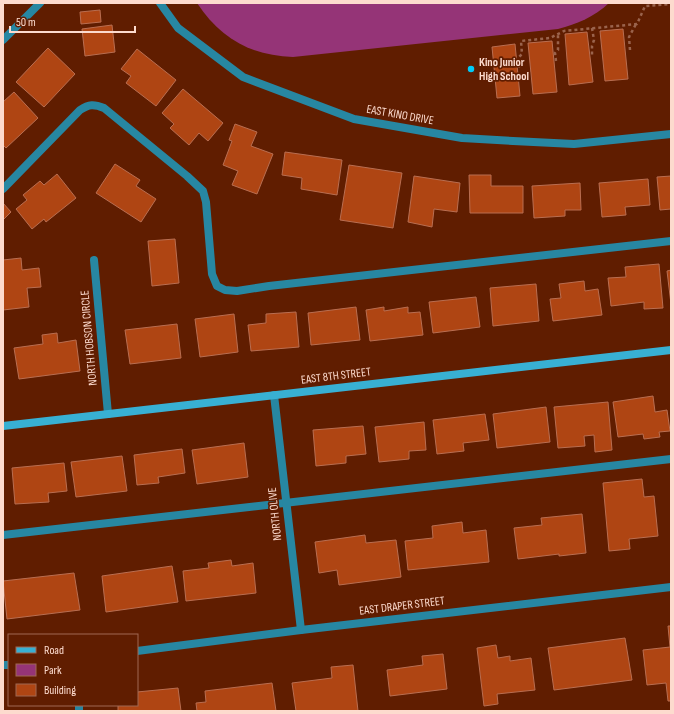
<svg xmlns="http://www.w3.org/2000/svg" width="674" height="714" viewBox="0 0 674 714" font-family="'Sofia Sans Condensed',sans-serif">
<style>
.green{fill:#953477}
.building{fill:#af4513;stroke:#b96e51}
.lines{fill:none;stroke-linecap:round;stroke-linejoin:round}
.path{stroke:#9a634c;stroke-width:2.5;stroke-dasharray:3 3;stroke-linecap:butt}
.lane{stroke:#2787a2;stroke-width:8}
.street{stroke:#2787a2;stroke-width:8}
.secondary{stroke:#38b0d3;stroke-width:8}
.poi-dot{fill:#00cbf8;stroke:#601d00;stroke-width:1.5}
.labels{text-anchor:middle;dominant-baseline:central;stroke-width:3.5;stroke-linejoin:round;paint-order:stroke}
.poi-label{font-size:12px;font-weight:bold;fill:#fddbce;stroke:#601d00;text-anchor:start}
.street-label{font-size:12px;fill:#fddbce;stroke:#601d00}
</style>
<rect width="100%" height="100%" fill="#601d00"/>
<!-- green -->
<path class="green" d="M197,3h412c-15,14 -32,21 -51,26l-265,28c-43,-2 -72,-18 -96,-54z"/>
<!-- building -->
<g class="building">
<polygon points="100,10 101,22 81,24 80,12"/>
<polygon points="112,25 115,52 85,56 82,29"/>
<polygon points="623,29 628,79 605,81 600,31"/>
<polygon points="587,32 593,82 569,85 565,34"/>
<polygon points="552,41 557,92 533,94 528,43"/>
<polygon points="515,44 520,96 497,98 492,47"/>
<polygon points="48,48 75,74 44,107 16,82"/>
<polygon points="137,49 176,80 156,106 126,83 131,76 121,69"/>
<polygon points="183,89 223,123 208,141 199,133 189,145 170,128 174,124 162,113"/>
<polygon points="14,92 38,118 6,148 3,145 3,102"/>
<polygon points="235,124 257,132 251,146 273,154 257,194 232,185 238,171 223,165 232,141 229,140"/>
<polygon points="285,152 342,160 337,195 301,189 302,178 282,175"/>
<polygon points="115,164 140,180 136,186 156,199 141,222 96,193"/>
<polygon points="349,165 402,173 393,228 340,220"/>
<polygon points="57,174 76,198 46,222 44,219 32,229 16,209 27,200 23,195 40,181 44,185"/>
<polygon points="469,175 491,175 491,186 523,186 523,213 470,213"/>
<polygon points="414,176 460,183 457,212 434,209 432,227 408,222"/>
<polygon points="671,176 671,209 660,210 657,177"/>
<polygon points="648,179 650,205 625,207 626,215 602,217 599,183"/>
<polygon points="580,183 581,210 565,210 565,216 534,218 532,186"/>
<polygon points="3,203 11,212 3,220"/>
<polygon points="175,239 179,283 152,286 148,241"/>
<polygon points="21,258 22,270 39,268 41,287 27,288 29,307 3,310 3,260"/>
<polygon points="659,264 663,308 644,309 644,302 611,306 608,278 626,277 625,267"/>
<polygon points="671,270 671,304 667,271"/>
<polygon points="584,281 585,291 598,289 602,315 553,321 550,299 561,298 559,284"/>
<polygon points="536,284 539,321 493,326 490,288"/>
<polygon points="476,297 480,327 433,333 429,302"/>
<polygon points="356,307 360,340 311,345 308,313"/>
<polygon points="384,307 384,311 408,307 408,313 420,312 423,335 370,341 366,310"/>
<polygon points="296,312 299,347 251,351 248,325 266,323 266,314"/>
<polygon points="234,314 238,352 200,357 195,319"/>
<polygon points="177,324 181,358 130,364 125,330"/>
<polygon points="57,333 58,343 76,340 80,371 19,379 14,348 43,344 42,335"/>
<polygon points="653,396 655,412 667,410 670,431 659,432 660,437 644,439 643,434 618,437 613,402"/>
<polygon points="608,402 612,450 595,452 594,435 584,436 585,446 558,448 554,407"/>
<polygon points="546,407 550,442 497,448 493,414"/>
<polygon points="485,414 489,440 463,443 464,451 437,454 433,420"/>
<polygon points="424,422 426,450 409,451 409,459 379,462 375,427"/>
<polygon points="363,426 366,454 346,456 346,463 316,466 313,430"/>
<polygon points="244,443 248,477 197,484 192,450"/>
<polygon points="182,449 185,473 158,477 159,483 137,485 134,455"/>
<polygon points="122,456 127,491 76,497 71,462"/>
<polygon points="64,463 67,491 48,493 49,502 15,504 12,468"/>
<polygon points="642,479 644,497 654,496 658,536 629,539 630,549 609,551 603,483"/>
<polygon points="582,514 586,553 559,556 559,554 518,559 514,528 542,525 541,518"/>
<polygon points="462,522 463,533 486,530 489,562 408,570 405,541 433,538 432,526"/>
<polygon points="365,535 366,543 396,540 401,577 339,585 337,570 319,573 315,542"/>
<polygon points="231,560 232,566 253,563 256,593 186,601 183,571 209,568 208,563"/>
<polygon points="172,566 178,602 106,612 102,576"/>
<polygon points="74,573 80,610 7,619 3,581"/>
<polygon points="668,626 671,626 671,701 668,701 666,683 647,685 643,650 670,647"/>
<polygon points="625,638 632,680 554,690 548,648"/>
<polygon points="496,645 498,658 510,656 510,661 531,658 535,690 497,694 498,704 484,706 477,648"/>
<polygon points="443,654 447,689 390,696 387,670 423,665 422,656"/>
<polygon points="353,665 358,711 296,711 292,683 332,678 331,667"/>
<polygon points="272,683 276,711 197,711 196,703 206,702 205,691"/>
<polygon points="178,688 181,711 118,711 118,705 137,705 137,692"/>
</g>
<g class="lines">
<!-- path -->
<g class="path">
<polyline points="592,28 594,40 592,46 592,55"/>
<polyline points="630,50 629,37 636,24"/>
<polyline points="556,61 555,53 558,50 558,34"/>
<polyline points="519,68 518,58 522,54 521,41 550,38 564,31 637,24 645,6 671,4"/>
</g>
<!-- lane -->
<g class="lane">
<path d="M3,189l77,-79c9,-6 14,-6 24,-2l83,68 16,15 3,11 6,72 5,12 8,4 12,1 32,-5 402,-45"/>
<polyline points="3,535 671,459"/>
</g>
<!-- street -->
<g class="street">
<polyline points="160,3 178,28 243,77 354,119 462,138 513,141 574,144 671,134"/>
<polyline points="3,40 40,3"/>
<polyline points="94,260 108,414"/>
<polyline points="274,395 301,630"/>
<polyline points="137,651 301,630 671,587"/>
<polyline points="3,665 9,665"/>
<polyline points="79,711 79,705"/>
</g>
<!-- secondary -->
<polyline class="secondary" points="3,426 671,350"/>
</g>
<!-- markers -->
<circle class="poi-dot" cx="471" cy="69" r="4"/>
<g class="labels">
<!-- poi labels -->
<g class="poi-label">
<text x="479" y="62">Kino Junior<tspan x="479" dy="14">High School</tspan></text>
</g>
<!-- street labels -->
<g class="street-label">
<text transform="translate(400 115) rotate(10)">EAST KINO DRIVE</text>
<text transform="translate(89 338) rotate(-95)">NORTH HOBSON CIRCLE</text>
<text transform="translate(336 376) rotate(-7)">EAST 8TH STREET</text>
<text transform="translate(275 514) rotate(-96)">NORTH OLIVE</text>
<text transform="translate(402 606) rotate(-7)">EAST DRAPER STREET</text>
</g>
</g>
<!-- border -->
<rect width="674" height="714" fill="none" stroke="#fddbce" stroke-width="8"/>
<!-- legend -->
<rect x="8" y="634" width="130" height="72" fill="#601d00" stroke="#9f6952"/>
<rect x="16" y="647" width="20" height="6" fill="#38b0d3" stroke="#9f6952"/>
<text x="44" y="654" font-size="12" fill="#fddbce">Road</text>
<rect x="16" y="664" width="20" height="12" fill="#953477" stroke="#9f6952"/>
<text x="44" y="674" font-size="12" fill="#fddbce">Park</text>
<rect x="16" y="684" width="20" height="12" fill="#af4513" stroke="#9f6952"/>
<text x="44" y="694" font-size="12" fill="#fddbce">Building</text>
<!-- scale -->
<path d="M10 26v6h125v-6" fill="none" stroke="#fddbce" stroke-width="2"/>
<text x="16" y="26" font-size="12" fill="#fddbce" stroke="#601d00" stroke-width="3" paint-order="stroke">50 m</text>
</svg>
